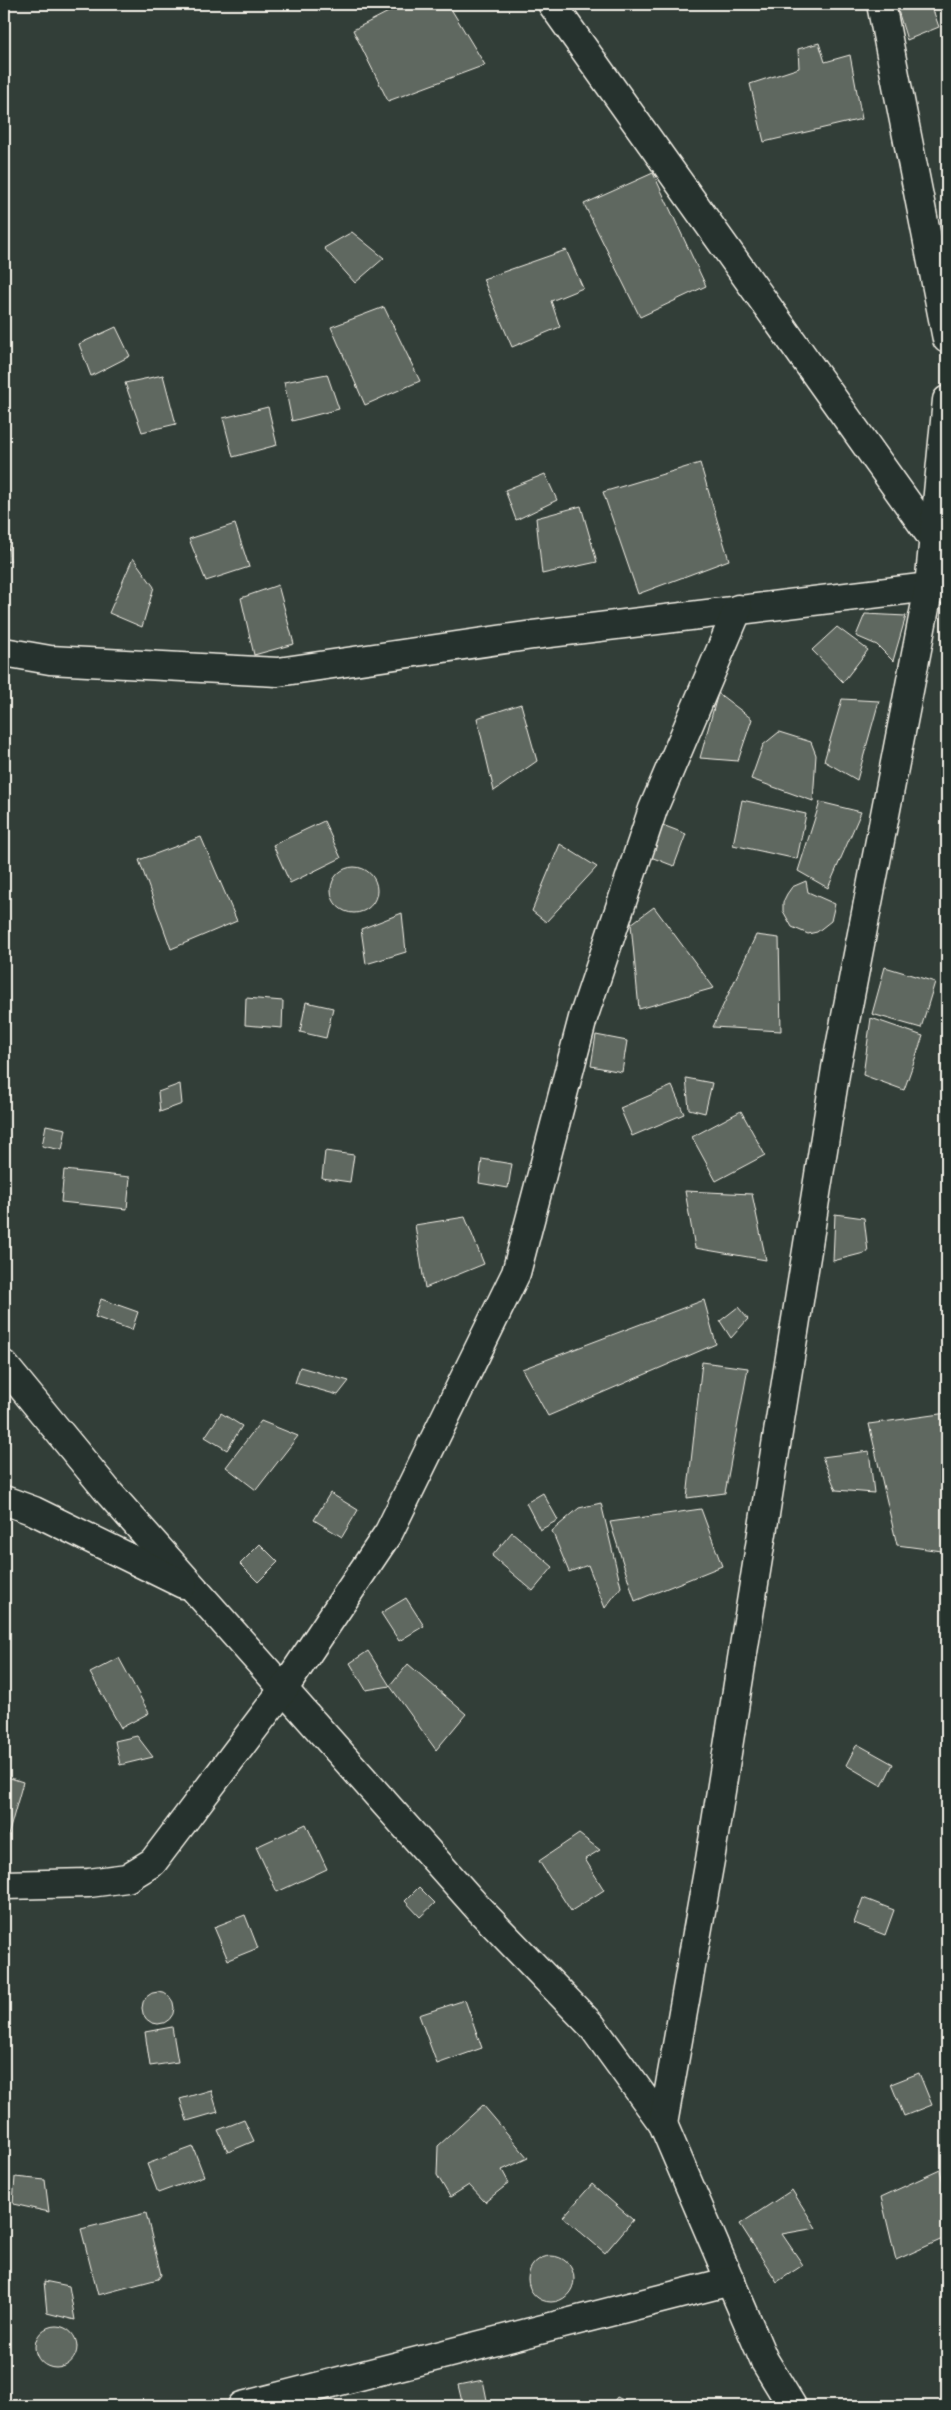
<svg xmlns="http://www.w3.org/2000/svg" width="951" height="2410" viewBox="0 0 951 2410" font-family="Sriracha,sans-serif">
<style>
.building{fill:#5f6861;stroke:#f4f1e8}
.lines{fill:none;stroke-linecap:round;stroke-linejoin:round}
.minor-casing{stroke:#f4f1e8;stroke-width:31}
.minor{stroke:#26332d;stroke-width:28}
</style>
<rect width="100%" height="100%" fill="#323e38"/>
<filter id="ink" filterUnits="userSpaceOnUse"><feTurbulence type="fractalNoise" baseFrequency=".02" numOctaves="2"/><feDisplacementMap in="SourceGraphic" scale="10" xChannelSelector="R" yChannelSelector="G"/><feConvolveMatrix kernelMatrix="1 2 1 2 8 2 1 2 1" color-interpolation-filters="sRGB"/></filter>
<g filter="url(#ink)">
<!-- building -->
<g class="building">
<polygon points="404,4 448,4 485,65 388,101 353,30"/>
<polygon points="896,4 931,4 939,27 907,40"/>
<polygon points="819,43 825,62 850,55 862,119 764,142 750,84 799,68 798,49"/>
<polygon points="653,173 706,286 640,317 584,204"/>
<polygon points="352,232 384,258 355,283 324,248"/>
<polygon points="566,250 583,288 551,301 560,327 512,347 483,279"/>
<polygon points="384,307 420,381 365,405 331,327"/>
<polygon points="116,327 130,356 91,376 79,344"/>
<polygon points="327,374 339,409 292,421 284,382"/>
<polygon points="163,375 176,424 142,432 125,383"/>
<polygon points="268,407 277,445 233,457 223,418"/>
<polygon points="700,463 729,560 638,594 603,492"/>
<polygon points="545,474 557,500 516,520 505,490"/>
<polygon points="581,506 597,562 542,574 536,518"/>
<polygon points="235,524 249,567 206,581 189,539"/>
<polygon points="4,537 7,537 10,561 4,563"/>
<polygon points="133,558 154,587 142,627 109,613"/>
<polygon points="278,585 294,644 254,655 241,598"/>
<polygon points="865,614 906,616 893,661 877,645 856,636"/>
<polygon points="837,627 868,650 843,682 812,650"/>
<polygon points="718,693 752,719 738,761 700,758"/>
<polygon points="842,699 879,701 857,780 824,761"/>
<polygon points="521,704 537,761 494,791 477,718"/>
<polygon points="779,732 811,742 816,755 813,801 751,779 763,745"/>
<polygon points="742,800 806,814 797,859 733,845"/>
<polygon points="820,802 861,812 828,888 798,871"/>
<polygon points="324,821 341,858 290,883 273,845"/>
<polygon points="660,824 686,834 674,866 648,856"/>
<polygon points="201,837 237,921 171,949 139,860"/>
<polygon points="560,844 597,867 546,922 532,911"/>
<circle cx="354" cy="890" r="23"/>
<polygon points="806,881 808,892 835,904 831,921 817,932 808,934 792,927 783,911 783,902 787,894 792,887"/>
<polygon points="654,907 714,988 639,1009 631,924"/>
<polygon points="402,913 406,952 366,964 361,929"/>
<polygon points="756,935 779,938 781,1031 713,1027"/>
<polygon points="885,967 935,982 921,1028 872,1014"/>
<polygon points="246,998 283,1001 282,1028 245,1025"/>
<polygon points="306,1002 333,1008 326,1038 300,1032"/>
<polygon points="871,1018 923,1036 904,1090 863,1075"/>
<polygon points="596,1035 627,1041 622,1072 591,1066"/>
<polygon points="686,1078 712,1083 705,1113 689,1109"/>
<polygon points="180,1084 182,1104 160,1112 158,1092"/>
<polygon points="672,1086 684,1114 632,1136 620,1108"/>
<polygon points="741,1111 765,1155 716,1181 692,1137"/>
<polygon points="46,1125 66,1129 62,1150 42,1146"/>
<polygon points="325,1151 354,1155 350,1182 322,1178"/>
<polygon points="482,1159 512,1164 508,1188 479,1183"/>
<polygon points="64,1170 130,1177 127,1209 61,1202"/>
<polygon points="685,1191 752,1194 766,1260 695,1248"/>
<polygon points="835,1214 864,1218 868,1252 833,1261"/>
<polygon points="465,1217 484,1264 425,1288 415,1225"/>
<polygon points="101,1299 138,1312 132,1330 95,1317"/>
<polygon points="704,1300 716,1344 548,1416 522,1369"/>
<polygon points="738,1307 748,1319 731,1338 720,1321"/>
<polygon points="702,1362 748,1368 725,1493 687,1498"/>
<polygon points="300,1367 349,1381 338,1395 295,1383"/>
<polygon points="221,1413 242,1426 227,1450 205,1437"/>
<polygon points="947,1413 947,1549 942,1551 897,1545 869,1424"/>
<polygon points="261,1421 298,1436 256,1490 226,1467"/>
<polygon points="869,1451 874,1493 836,1490 822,1457"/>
<polygon points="330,1493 358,1510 342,1537 314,1520"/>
<polygon points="543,1493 558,1520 540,1530 526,1503"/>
<polygon points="601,1503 621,1587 605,1608 588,1565 569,1572 552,1531 579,1508"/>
<polygon points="701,1509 722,1566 635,1601 610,1522"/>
<polygon points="512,1532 553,1567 533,1591 492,1556"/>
<polygon points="260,1544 278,1562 258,1582 240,1564"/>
<polygon points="406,1598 424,1626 399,1641 381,1613"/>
<polygon points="368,1651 390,1686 366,1690 350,1663"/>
<polygon points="119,1658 149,1713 121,1728 90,1673"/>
<polygon points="408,1664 466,1714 436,1750 390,1686"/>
<polygon points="137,1736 153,1757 120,1765 115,1741"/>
<polygon points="857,1744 893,1764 882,1786 846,1765"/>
<polygon points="4,1776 23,1782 6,1843 4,1842"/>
<polygon points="306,1824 327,1869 277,1892 256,1847"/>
<polygon points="579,1834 600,1850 585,1859 604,1890 571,1911 539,1861"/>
<polygon points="419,1887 435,1903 420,1917 405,1901"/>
<polygon points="863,1898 894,1910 885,1935 854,1923"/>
<polygon points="245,1915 258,1948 228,1960 214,1927"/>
<rect x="942" y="1932" width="5" height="33"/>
<circle cx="158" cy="2008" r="16"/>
<polygon points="465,2000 482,2048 437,2064 419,2015"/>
<polygon points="172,2027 178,2062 150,2066 145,2032"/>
<polygon points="919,2073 932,2105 904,2116 891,2084"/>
<polygon points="211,2090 218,2112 187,2121 180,2099"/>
<polygon points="483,2105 528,2158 502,2170 509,2183 485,2202 469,2185 450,2197 437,2175 438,2146"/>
<polygon points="244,2120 254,2141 228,2152 218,2130"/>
<polygon points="193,2147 204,2176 158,2193 147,2164"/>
<polygon points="940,2170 947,2198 947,2237 896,2260 881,2197"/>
<polygon points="15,2177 45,2180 49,2212 13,2204"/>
<polygon points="592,2184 633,2220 605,2253 563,2217"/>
<polygon points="792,2190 816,2228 782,2234 803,2265 777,2282 740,2224"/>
<polygon points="146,2213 161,2275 158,2279 98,2295 81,2229"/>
<circle cx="551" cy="2279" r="23"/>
<polygon points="44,2281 69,2286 75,2320 47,2313"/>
<circle cx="56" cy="2347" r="21"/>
<polygon points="483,2380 488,2405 463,2406 458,2385"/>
<polygon points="617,2397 631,2404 629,2406 610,2406"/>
</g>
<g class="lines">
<!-- minor casing -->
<g class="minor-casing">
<g id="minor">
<polyline points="552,4 938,546"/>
<polyline points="881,4 947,339"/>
<polyline points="4,652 50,660 278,672 533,635 929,587 946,589"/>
<polyline points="4,1365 110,1494 478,1908 592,2026 663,2124 764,2360 792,2406"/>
<polyline points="4,1500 34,1511 183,1584"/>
<polyline points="4,1885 89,1883 127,1878 153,1862 283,1690 389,1532 516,1273 583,1018 653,809 738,609"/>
<polyline points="663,2124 710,1860 836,1068 929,587 947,400"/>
<polyline points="242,2406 731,2281"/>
</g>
</g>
<!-- minor -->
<use href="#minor" class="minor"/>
</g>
</g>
<!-- margin -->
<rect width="951" height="2410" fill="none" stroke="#26332d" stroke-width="20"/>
<rect x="10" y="10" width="931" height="2390" fill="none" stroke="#f4f1e8" stroke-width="2" filter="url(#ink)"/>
</svg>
